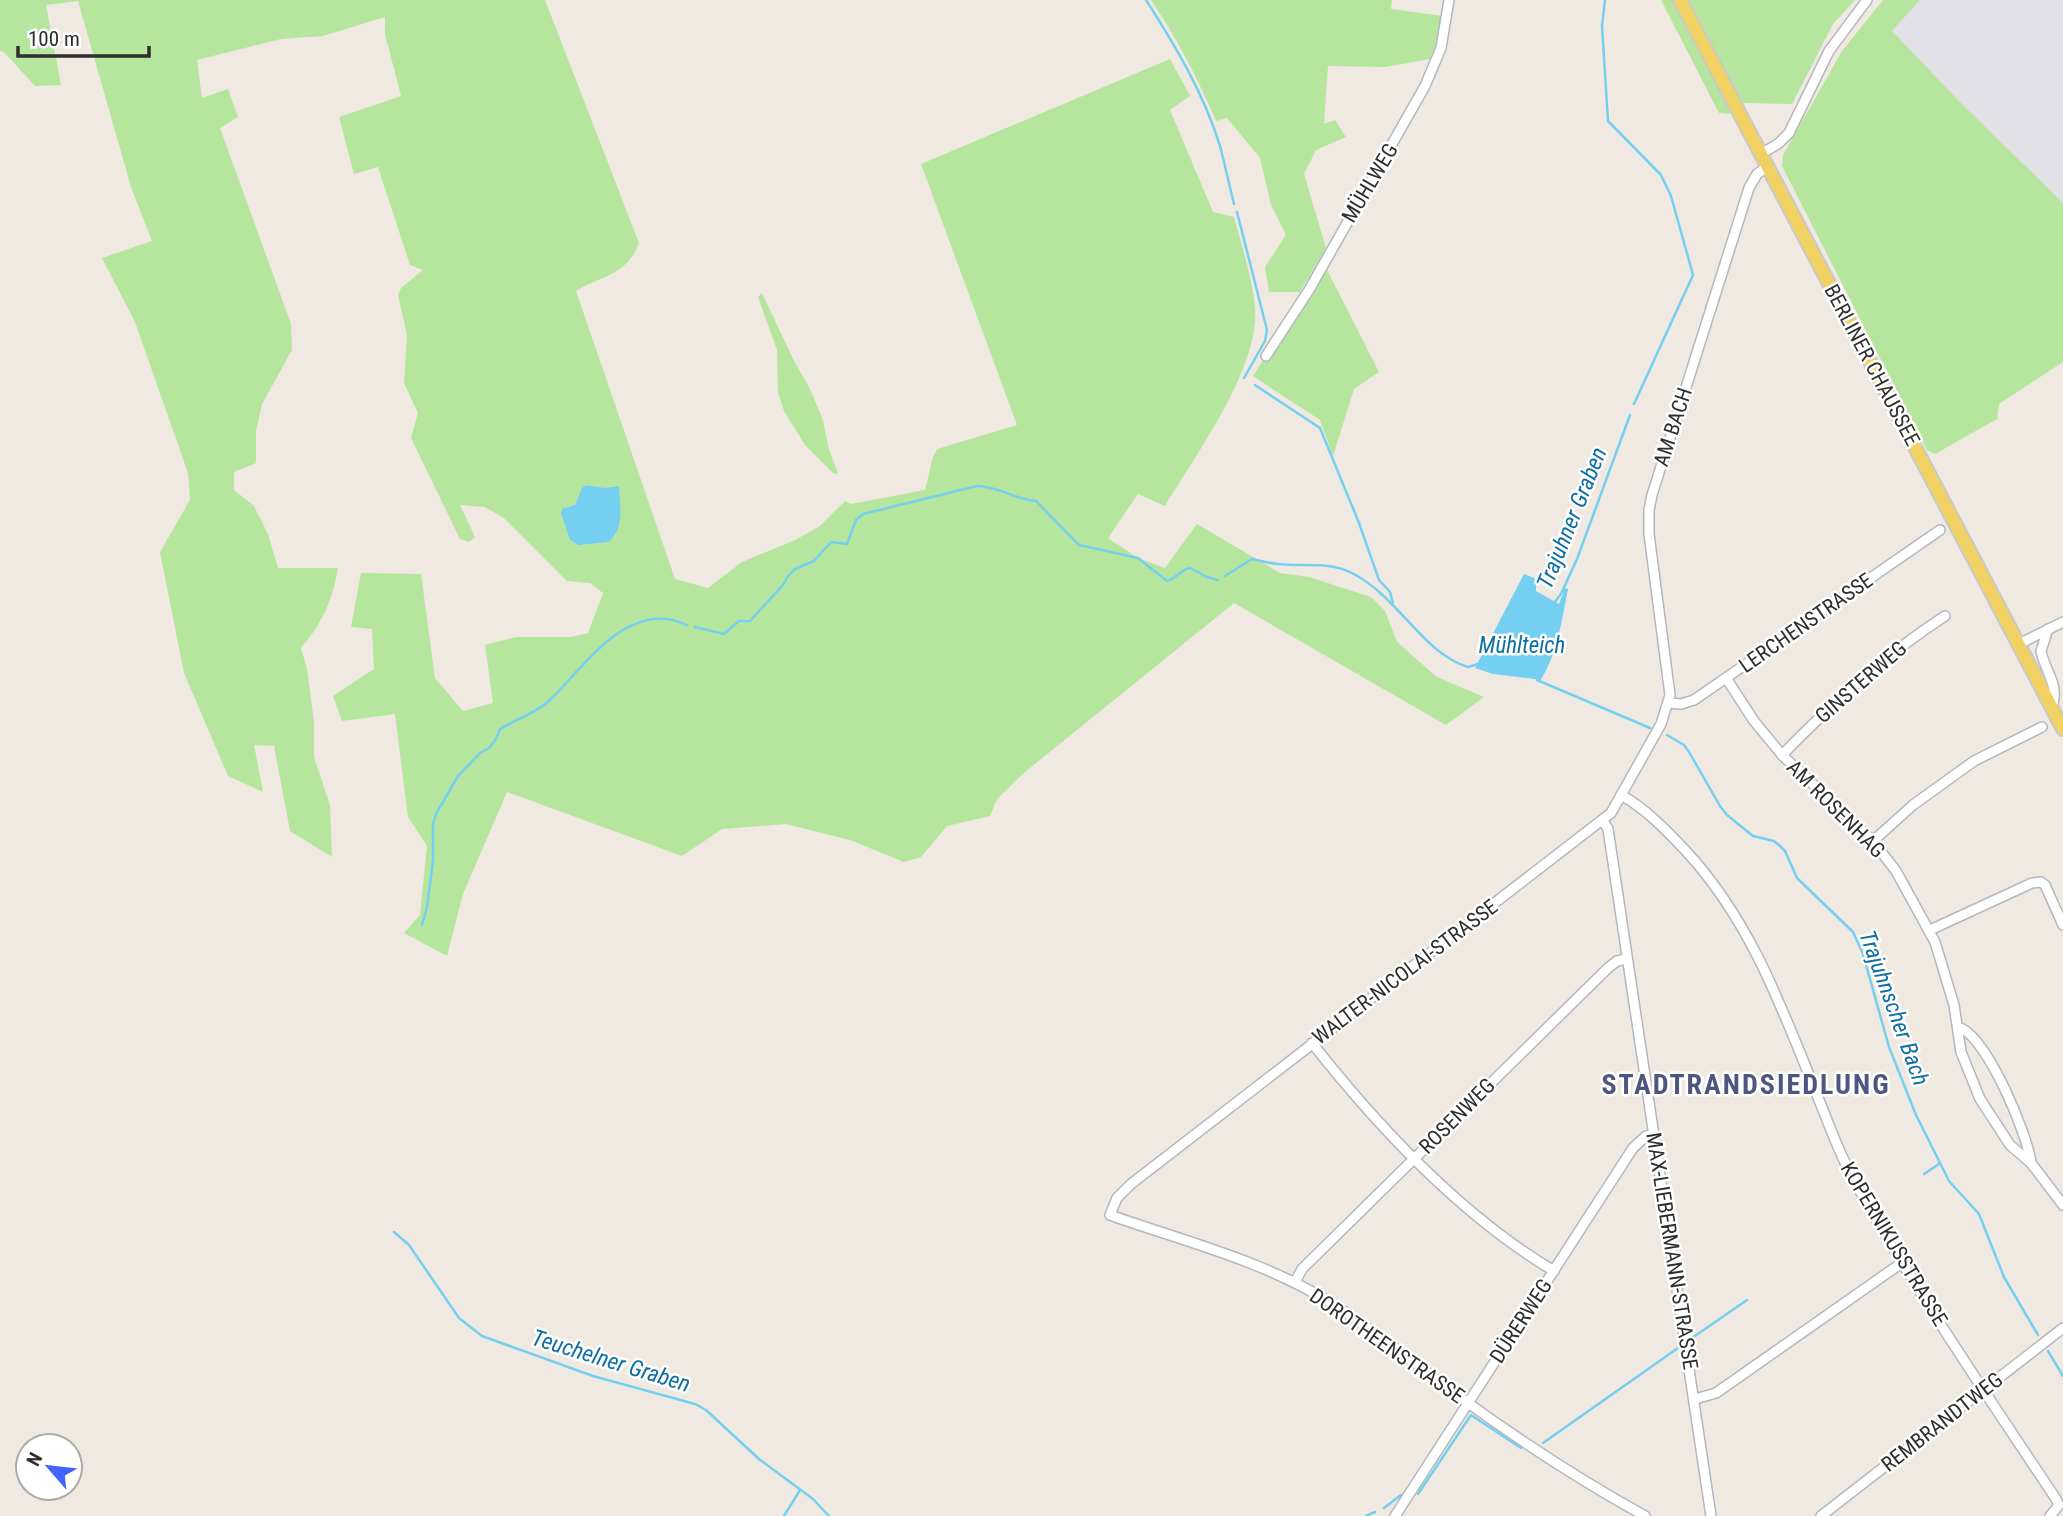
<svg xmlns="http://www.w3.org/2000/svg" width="2063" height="1516" viewBox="0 0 2063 1516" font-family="'Roboto Condensed',sans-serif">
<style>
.industrial{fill:#e3e1e8}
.green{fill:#b6e59e;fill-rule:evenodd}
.water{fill:#75cff0}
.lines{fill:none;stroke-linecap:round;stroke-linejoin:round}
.stream{stroke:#75cff0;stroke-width:2.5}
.minor-casing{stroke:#b4b7c1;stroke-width:12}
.major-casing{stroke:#c9c9c9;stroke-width:16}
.minor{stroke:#fff;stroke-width:9}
.major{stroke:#f2d163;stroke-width:12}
.labels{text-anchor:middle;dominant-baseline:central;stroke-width:5;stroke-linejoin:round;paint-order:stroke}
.street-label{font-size:21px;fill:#2e2e2e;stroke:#fff}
.water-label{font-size:23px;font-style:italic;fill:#0d6fa3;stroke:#fff}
.district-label{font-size:28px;font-weight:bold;letter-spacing:2px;fill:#4d5680;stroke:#fff}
</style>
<rect width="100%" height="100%" fill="#efe9e1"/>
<!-- industrial -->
<polygon class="industrial" points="1920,0 2063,0 2063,203 1960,102 1891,31"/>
<!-- green -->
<g class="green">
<path d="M0,0h545l94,243c-12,32 -36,32 -63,48l99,288 33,9 34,-26 53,-22 25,-14 25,-25 6,3 74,-14 8,-33 4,-8 80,-24 -96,-261 249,-105 20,37 -20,14 43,102 21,5c8,29 18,60 21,90 5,61 -59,147 -90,199l-27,-12 -30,44 30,20 27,10 32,-44 83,49 29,4 62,20 14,14 12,31 40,35 47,20 -38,28 -212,-122 -209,169 -28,27 -7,17 -43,10 -26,31 -17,5 -54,-22 -64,-16 -64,5 -40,27 -175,-64 -44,102 -16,62 -43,-23 16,-18 7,-69 -19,-29 -13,-103 -53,7 -9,-25 41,-27 -2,-40 -21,-2 10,-54 60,1 14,104 28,33 30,-8 -8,-58 31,-8h55l17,-4 15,-40 -13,-10 -23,-2 -63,-63 -19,-11 -25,-2 15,32 -6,5 -9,-3 -49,-101 7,-25 -14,-30 3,-48 -9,-40 3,-7 22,-18 -13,-5 -32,-98 -24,7 -15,-57 62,-21 -16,-62v-17l-62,19 -42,3 -84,21 5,38 26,-9 10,28 -18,11 71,196 1,26 -30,54 -6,27v32l-22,9v18l20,16 14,28 10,34h60c-5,31 -16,56 -37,80l6,21 7,53v35l16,48 2,52 -42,-26 -16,-85 -20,-1 9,47 -35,-16 -44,-103 -24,-121 30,-52 -2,-27 -53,-151 -33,-64 50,-17 -21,-54 -53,-186 -32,4 15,80 -26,1 -31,-34 -4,-1zM586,485l20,3 -28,57 -8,-5 -7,-32 12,-3 7,-16z"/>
<path d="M1151,0h241l-1,9 52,7 -7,42 -51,9 -57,-1 -4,58 11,-4 11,17 -30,13 -12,24 22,74 -26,44h-31l-4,-25 21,-32 -15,-30 -11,-47 -33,-40 -11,3c-18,-42 -39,-83 -65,-121z"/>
<polygon points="1661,0 1672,0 1732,114 1719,113"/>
<polygon points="1689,0 1855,0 1833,24 1792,104 1742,103"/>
<polygon points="1883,0 1920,0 1892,31 1960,102 2063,203 2063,362 1999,404 1997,419 1935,454 1927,450 1782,166 1783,155 1842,51"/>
<polygon points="1324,264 1379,372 1354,389 1333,456 1320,420 1253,376"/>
<polygon points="762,293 794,361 810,389 823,420 828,446 838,474 833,473 805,445 784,411 778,392 777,350 758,297"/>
</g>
<!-- water -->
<g class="water">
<path d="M586,485l20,3 13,-2c1,22 6,40 -10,56l-31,3 -8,-5 -9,-27 2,-5 12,-3 7,-17z"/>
<path d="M1524,574l12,5v12l23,13 6,-16 3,1c-6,31 -11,66 -28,92l-5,-2 -42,-5 -18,-6z"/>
</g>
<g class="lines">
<!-- stream -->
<g class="stream">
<path d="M1146,0c29,45 58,94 74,146 5,19 9,38 14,58"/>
<polyline points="1605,0 1602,26 1608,121 1661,175 1671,196 1693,275 1634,404"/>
<polyline points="1237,212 1267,330 1265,341 1244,378"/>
<polyline points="1255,385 1320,428 1359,523 1379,580 1390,592 1393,603"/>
<path d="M1225,576l27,-17c8,2 17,4 26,5 25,3 51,-3 74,9 47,24 70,80 116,94l10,-3"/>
<polyline points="1554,603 1561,594 1577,559 1630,415"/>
<path d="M695,627l29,7 15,-13h11l33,-36 5,-9 7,-7 19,-8 17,-19 16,2 9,-24 7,-6 114,-28c21,0 39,14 59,15l43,44 59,13 29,23c9,-2 13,-11 23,-13l17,9 11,3"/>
<polyline points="1537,680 1650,728"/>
<polyline points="1667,735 1684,745 1689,752 1720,806 1727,815 1753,836 1774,841 1780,846 1785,851 1797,878 1853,932 1863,954 1889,1047 1916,1115 1949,1181 1979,1214 2004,1277 2038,1335"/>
<path d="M422,925l5,-18 6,-46v-37l3,-10 22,-38 22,-23 9,-5 7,-9 4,-10c16,-10 37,-16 51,-30 30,-29 65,-84 115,-80 7,0 15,4 21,6"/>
<polyline points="1924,1174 1939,1164"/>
<polyline points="394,1232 409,1245 459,1318 482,1336 593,1376 695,1404 706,1410 759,1459 813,1499 829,1516"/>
<polyline points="1692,1338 1747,1300"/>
<polyline points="2048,1351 2063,1376"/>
<polyline points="1543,1443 1678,1348"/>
<polyline points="1418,1494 1471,1415 1521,1448"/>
<polyline points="1384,1508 1401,1495"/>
<polyline points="784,1516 800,1490"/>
<polyline points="1366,1516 1375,1512"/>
</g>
<!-- minor casing -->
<g class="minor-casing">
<g id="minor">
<polyline points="1761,154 1779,143 1789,133 1829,51 1867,0"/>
<polyline points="1266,356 1309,290 1425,86 1441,48 1449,0"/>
<path d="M2048,629l-7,22c4,21 19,33 11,56"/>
<polyline points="2019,644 2063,622"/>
<polyline points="1726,678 1754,721 1782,755 1873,841 1896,871 1935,942 1954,1005 1961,1052 1980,1099 2010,1145 2031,1163 2063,1205"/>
<polyline points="1668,703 1681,704 1694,700 1940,530"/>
<path d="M1782,755c53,-54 100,-98 163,-139"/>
<path d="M1621,795c24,13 46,36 64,55 67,72 98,161 134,250 11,27 21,56 36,82 61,110 132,213 201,317l3,6 -9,11"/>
<polyline points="1603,821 1608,829 1711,1516"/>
<polyline points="1873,841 1913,805 1974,761 2042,727"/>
<polyline points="1930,930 2032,883 2041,882 2045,885 2063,925"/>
<path d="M1958,1027c28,7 70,108 73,136"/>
<path d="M1312,1043c67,85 148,172 242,228"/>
<polyline points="1295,1282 1302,1269 1608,968 1617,961 1627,959"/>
<polyline points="1695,1399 1716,1393 1903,1262"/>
<polyline points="1395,1516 1633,1148 1646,1136 1654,1134"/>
<path d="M1645,1516c-67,-37 -131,-79 -192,-124 -42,-31 -82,-65 -125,-91 -67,-41 -145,-60 -218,-86l7,-17 14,-14 480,-371 50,-89 9,-29 -21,-161v-24l3,-15 97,-307 8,-14 11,-8"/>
<polyline points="1821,1516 2063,1328"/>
</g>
</g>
<!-- major casing -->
<g class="major-casing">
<polyline id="major" points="1680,0 2063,729"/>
</g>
<!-- minor -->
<use href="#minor" class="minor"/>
<!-- major -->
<use href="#major" class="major"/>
</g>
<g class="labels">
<!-- street labels -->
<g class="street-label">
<text transform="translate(1370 183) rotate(-59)">MÜHLWEG</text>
<text transform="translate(1872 365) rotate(62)">BERLINER CHAUSSEE</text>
<text transform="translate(1673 427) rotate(-72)">AM BACH</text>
<text transform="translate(1806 623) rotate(-35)">LERCHENSTRASSE</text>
<text transform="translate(1861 682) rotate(-41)">GINSTERWEG</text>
<text transform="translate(1836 809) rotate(45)">AM ROSENHAG</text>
<text transform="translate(1405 972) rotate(-37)">WALTER-NICOLAI-STRASSE</text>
<text transform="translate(1457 1116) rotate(-45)">ROSENWEG</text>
<text transform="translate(1894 1244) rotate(59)">KOPERNIKUSSTRASSE</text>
<text transform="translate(1672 1251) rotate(81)">MAX-LIEBERMANN-STRASSE</text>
<text transform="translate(1521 1321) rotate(-57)">DÜRERWEG</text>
<text transform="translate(1387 1346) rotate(35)">DOROTHEENSTRASSE</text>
<text transform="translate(1942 1422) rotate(-38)">REMBRANDTWEG</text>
</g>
<!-- water labels -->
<g class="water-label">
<text transform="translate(1572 518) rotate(-68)">Trajuhner Graben</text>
<text x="1522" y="645">Mühlteich</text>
<text transform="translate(1894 1008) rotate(70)">Trajuhnscher Bach</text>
<text transform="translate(611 1361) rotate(17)">Teuchelner Graben</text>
</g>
<!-- district labels -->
<g class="district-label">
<text x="1746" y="1084">STADTRANDSIEDLUNG</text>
</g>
</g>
<!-- north arrow -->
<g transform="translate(49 1467) rotate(298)"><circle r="33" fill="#ffffff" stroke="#ababab" stroke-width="2"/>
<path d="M0-5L12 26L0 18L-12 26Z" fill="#4264fb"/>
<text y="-10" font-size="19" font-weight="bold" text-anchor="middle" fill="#2e2e2e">N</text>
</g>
<!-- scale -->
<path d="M18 46v10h131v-10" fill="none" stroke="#2e2e2e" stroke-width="3.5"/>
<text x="28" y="46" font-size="21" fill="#2e2e2e" stroke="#ffffff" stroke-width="5" paint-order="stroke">100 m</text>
</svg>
